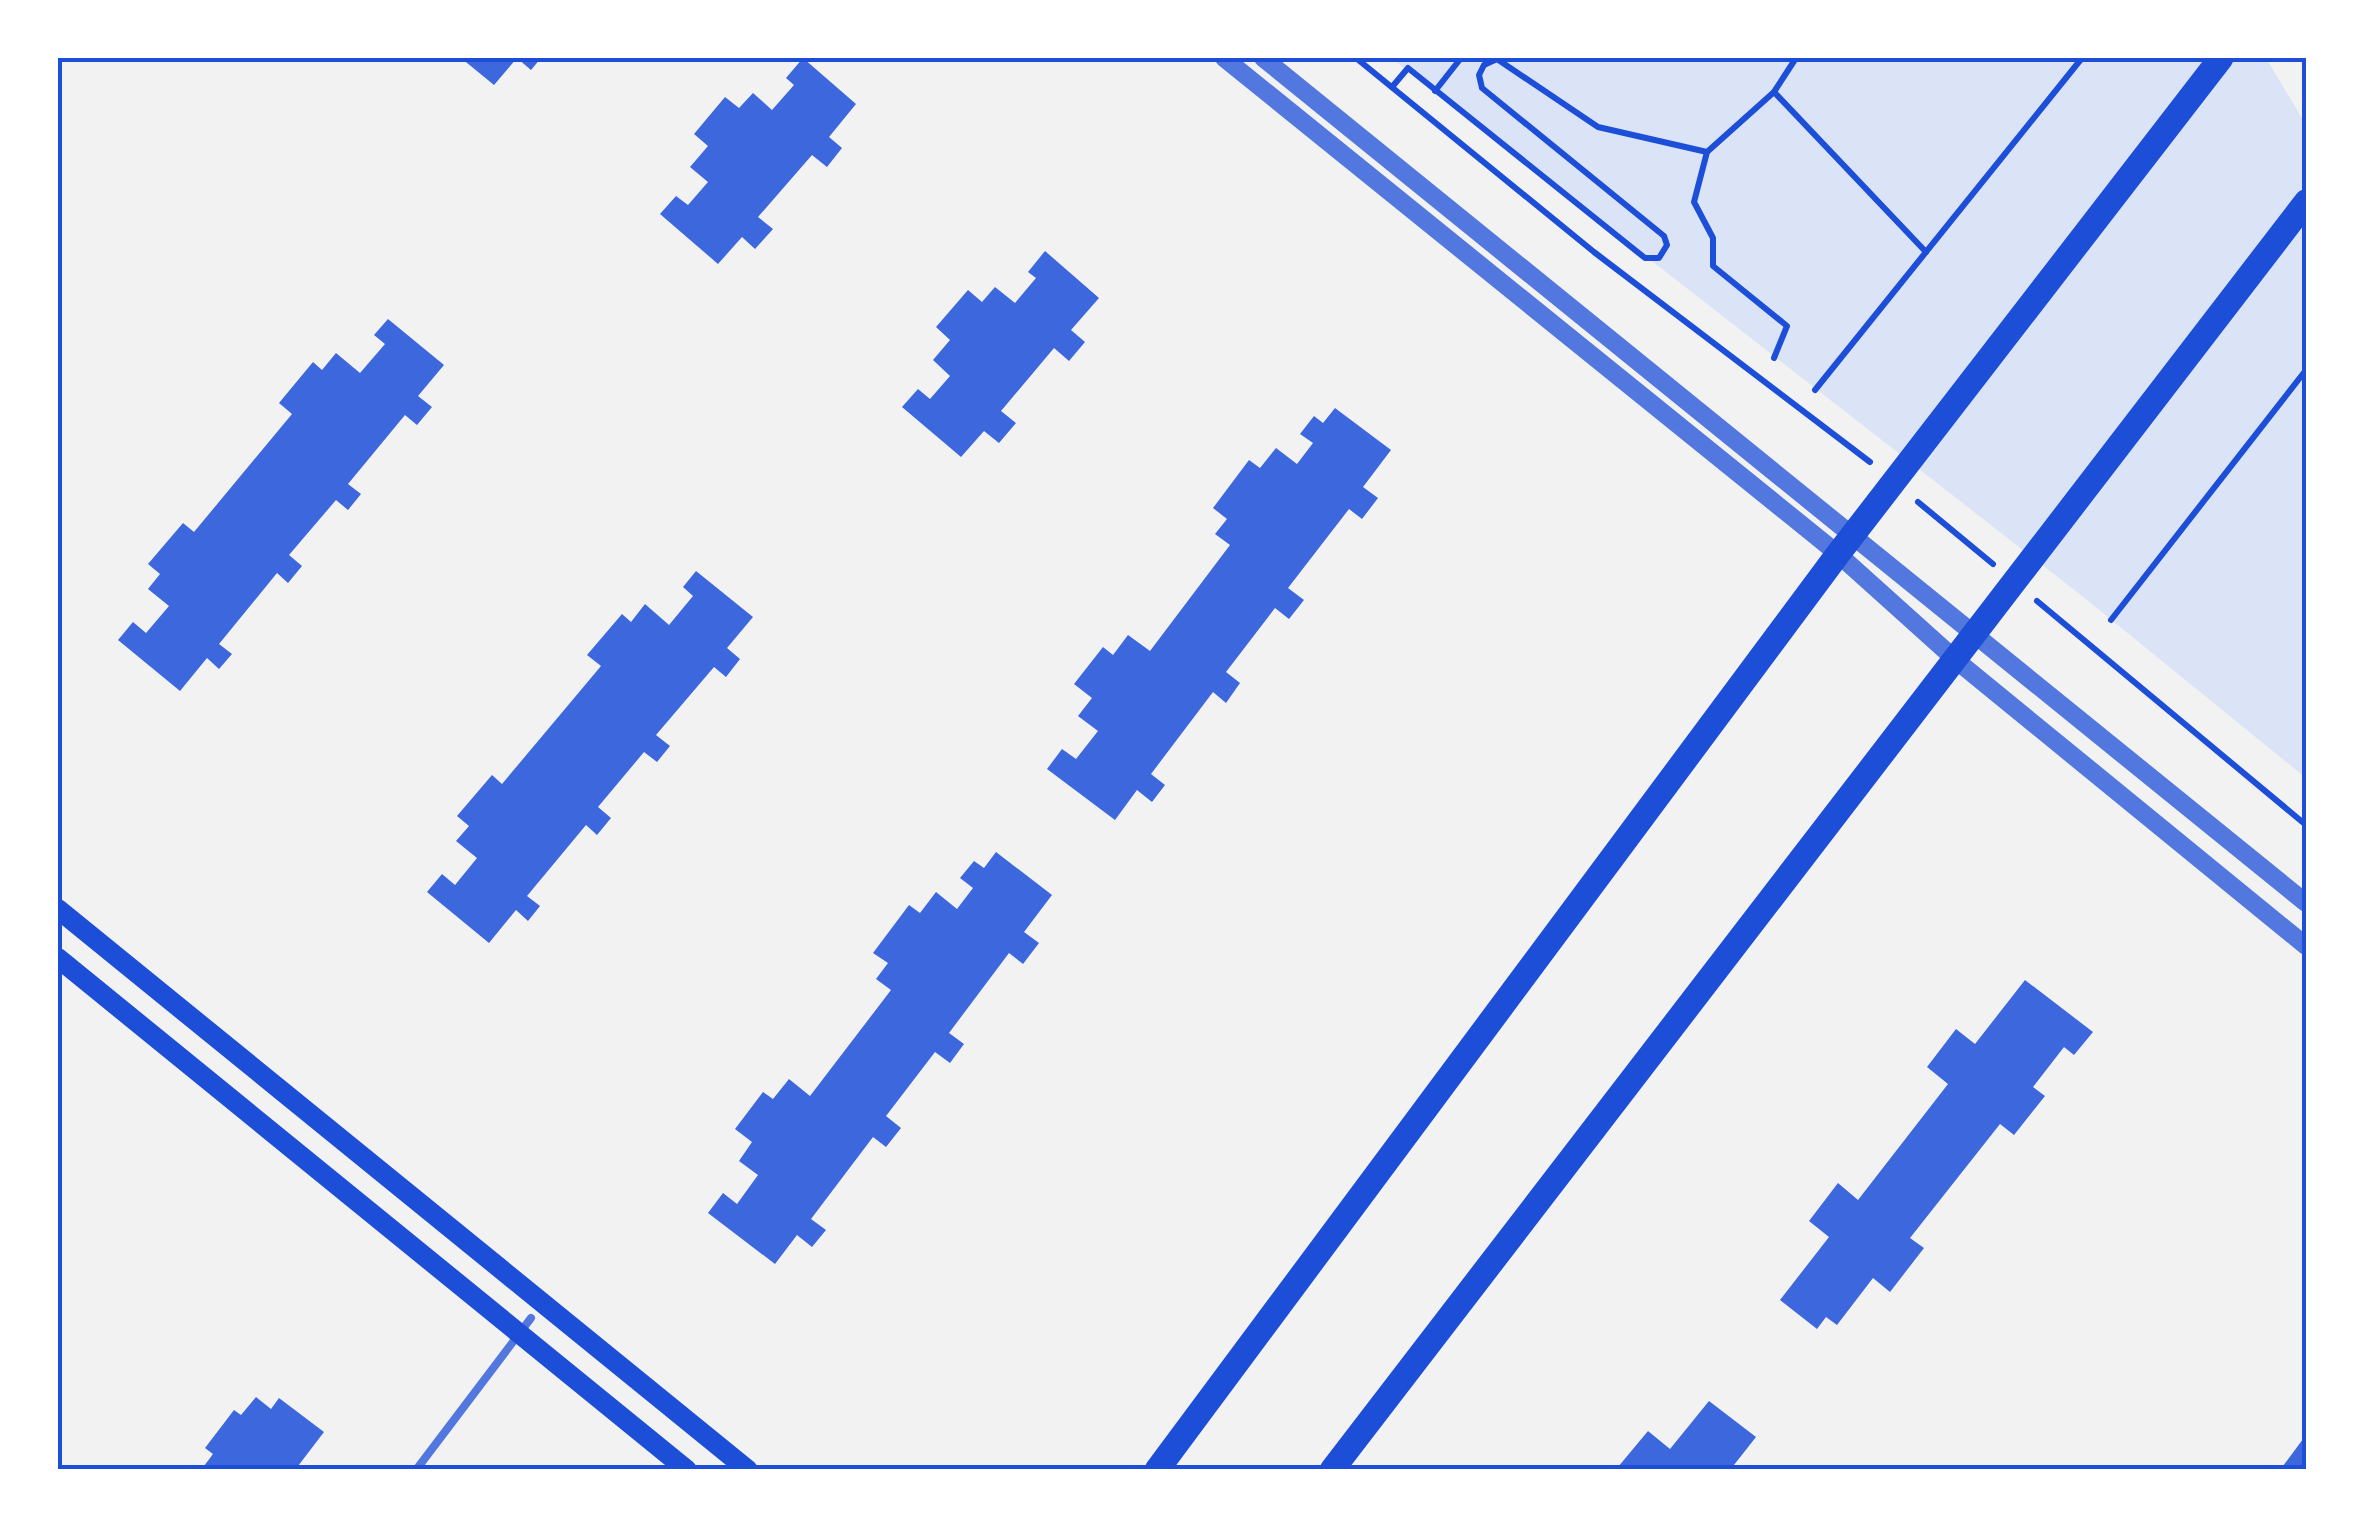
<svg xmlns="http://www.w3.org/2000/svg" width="2364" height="1527" viewBox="0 0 2364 1527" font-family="Overpass,sans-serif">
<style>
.green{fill:#dbe4f7}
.pier{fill:#f2f2f2}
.building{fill:#3d67dc}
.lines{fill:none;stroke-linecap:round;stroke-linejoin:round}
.path{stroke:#1d4ed8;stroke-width:6}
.service{stroke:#5277de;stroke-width:8}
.tertiary{stroke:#5277de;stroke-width:18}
.secondary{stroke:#1d4ed8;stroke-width:20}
.primary{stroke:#1d4ed8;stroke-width:25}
.neatline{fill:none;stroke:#1d4ed8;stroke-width:4}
</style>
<rect width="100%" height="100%" fill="#f2f2f2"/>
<!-- green -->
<polygon class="green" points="1391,58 2271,58 2306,116 2306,778 2082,596"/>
<!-- pier -->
<polygon class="pier" points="2266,58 2306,58 2306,121 2302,118"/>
<!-- building -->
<g class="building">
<polygon points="461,58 541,58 531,70 517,58 494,85"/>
<polygon points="803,58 856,104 829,137 842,148 827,167 812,155 758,217 773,229 755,249 742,237 718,264 660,214 676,196 688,205 708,182 690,167 708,146 694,134 725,97 739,108 753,93 772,110 794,85 786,78"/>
<polygon points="1045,251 1099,298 1071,330 1085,342 1069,361 1054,348 1001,411 1016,423 999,443 984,431 961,457 902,407 918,389 930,399 950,376 933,360 950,340 936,327 968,290 982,302 995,287 1015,303 1036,278 1028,272"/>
<polygon points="388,319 444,365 418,396 432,407 417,425 405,415 348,484 361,494 348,510 336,500 289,555 302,566 288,583 277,573 219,644 232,654 219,669 207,658 180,691 118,640 133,622 146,633 169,606 148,589 160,574 148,564 183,523 194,532 292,414 279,403 313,362 322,370 336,353 360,373 385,344 374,335"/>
<polygon points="1335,408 1391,450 1363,487 1378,498 1362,519 1349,509 1288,588 1304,600 1289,619 1275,608 1226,672 1240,683 1226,703 1213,692 1151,774 1165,785 1152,802 1137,790 1115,820 1047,769 1062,749 1076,759 1098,731 1078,716 1092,698 1074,684 1103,647 1113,655 1128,635 1150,651 1230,545 1215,534 1227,519 1213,508 1249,460 1260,468 1276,448 1297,464 1313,443 1300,434 1314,416 1323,423"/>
<polygon points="696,571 753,617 727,648 740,659 726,677 714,667 656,735 670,746 657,762 644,752 598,807 611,818 597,835 586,825 527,896 540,906 528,921 516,910 489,943 427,892 442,874 455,885 477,858 456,841 469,826 457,816 492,775 502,784 601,666 587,655 622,614 631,622 645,604 669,625 693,596 683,587"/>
<polygon points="996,852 1052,895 1024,932 1039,943 1023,964 1009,953 949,1033 964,1044 950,1063 935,1052 886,1116 901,1128 886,1147 873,1137 811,1219 826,1230 812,1247 797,1235 775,1264 708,1213 723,1193 737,1204 758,1175 739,1161 752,1142 735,1129 763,1092 773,1099 789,1079 810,1096 891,990 876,979 888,963 873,953 909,905 920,913 936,892 957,909 973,888 960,878 974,861 984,868"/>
<polygon points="2025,980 2093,1032 2074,1055 2064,1047 2033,1087 2045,1096 2014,1135 2000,1124 1910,1238 1924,1248 1890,1292 1873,1278 1837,1325 1826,1317 1817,1329 1780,1300 1829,1237 1809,1221 1838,1183 1858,1200 1948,1084 1927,1067 1956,1029 1975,1044"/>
<polygon points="256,1397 271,1409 279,1398 324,1432 295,1470 201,1470 213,1454 205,1448 234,1410 241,1415"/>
<polygon points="1709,1401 1756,1437 1730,1470 1618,1467 1648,1431 1670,1449"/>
<polygon points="2306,1435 2306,1470 2280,1470"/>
</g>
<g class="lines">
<!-- path -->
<g class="path">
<polyline points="1356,58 1594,252 1870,462"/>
<polyline points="1796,58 1774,92 1926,252"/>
<polyline points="1497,59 1598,127 1707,152 1774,92"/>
<polyline points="1392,87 1408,68 1645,258 1659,258 1667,245 1664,236 1482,88 1479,75 1484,65 1497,59"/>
<polyline points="1435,91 1461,58"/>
<polyline points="1707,152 1694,202 1713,238 1713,266 1787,326 1774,358"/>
<polyline points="1815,390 2082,58"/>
<polyline points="1918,502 1993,564"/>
<polyline points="2037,601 2306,825"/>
<polyline points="2111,620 2306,370"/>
</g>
<!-- service -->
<polyline class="service" points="416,1470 531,1318"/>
<!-- tertiary -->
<g class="tertiary">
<polyline points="1224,58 1838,554 1957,661 2306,946"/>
<polyline points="1263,58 2306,903"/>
</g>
<!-- secondary -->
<g class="secondary">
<polyline points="58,909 748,1470"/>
<polyline points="58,958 687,1470"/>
</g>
<!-- primary -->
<g class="primary">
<polyline points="1157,1470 1838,554 2221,58"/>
<polyline points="1332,1470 2306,202"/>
</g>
</g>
<!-- border -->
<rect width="2364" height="1527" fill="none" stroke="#ffffff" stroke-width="120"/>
<rect x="60" y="60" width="2244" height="1407" class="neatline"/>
</svg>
